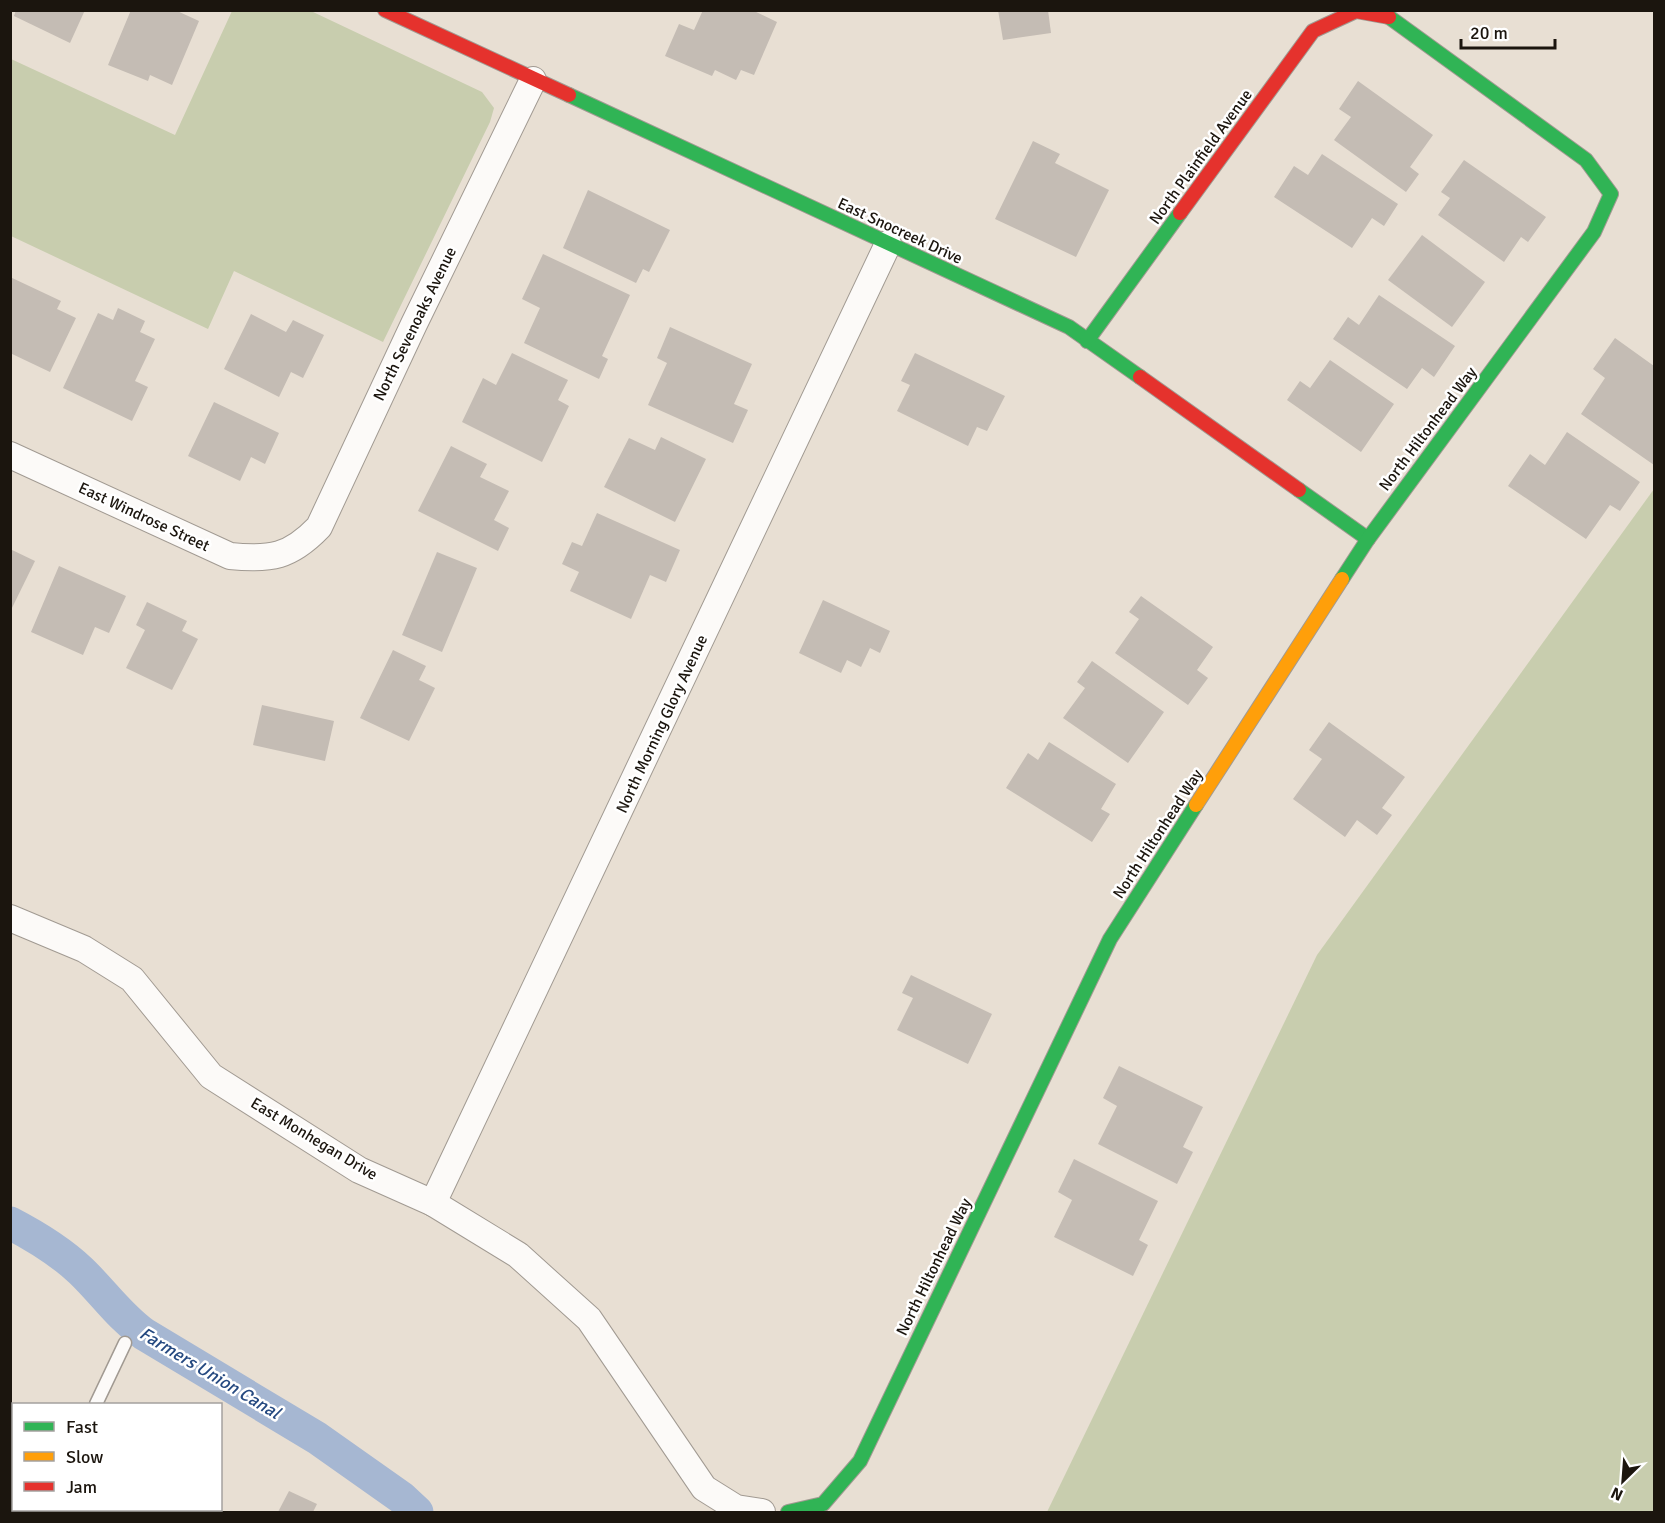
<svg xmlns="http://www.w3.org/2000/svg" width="1665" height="1523" viewBox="0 0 1665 1523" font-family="Signika,sans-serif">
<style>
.green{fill:#c8cdae}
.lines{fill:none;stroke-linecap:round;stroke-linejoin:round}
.canal{stroke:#a6b7d2;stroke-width:33}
.building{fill:#c4bcb4}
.lane-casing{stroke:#a19a92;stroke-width:15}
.street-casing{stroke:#a19a92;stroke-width:28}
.fast-casing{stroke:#a19a92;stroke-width:16}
.slow-casing{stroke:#a19a92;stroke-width:16}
.jam-casing{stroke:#a19a92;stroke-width:16}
.lane{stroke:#fcfaf8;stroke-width:12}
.street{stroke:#fcfaf8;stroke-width:26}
.fast{stroke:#30b455;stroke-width:14}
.slow{stroke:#ff9f0a;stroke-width:14}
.jam{stroke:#e5322d;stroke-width:14}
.labels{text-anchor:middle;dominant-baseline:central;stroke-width:5;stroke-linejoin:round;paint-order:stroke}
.street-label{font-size:16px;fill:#1b150e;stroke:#fff}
.water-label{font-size:18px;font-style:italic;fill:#254980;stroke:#fff}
</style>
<rect width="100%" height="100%" fill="#e8dfd3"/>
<!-- green -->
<g class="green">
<polygon points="232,11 311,11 482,92 494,108 490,122 383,342 234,271 208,329 11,236 11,59 175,135"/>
<polygon points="1654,489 1654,1512 1047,1512 1317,955"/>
</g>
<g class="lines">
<!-- canal -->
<path class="canal" d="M10,1223c25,13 51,29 71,48 22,21 38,45 63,63l173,104 85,60 15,14"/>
</g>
<!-- building -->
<g class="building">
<polygon points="16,10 85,10 70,43 14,16"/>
<polygon points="131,10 175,10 199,21 172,85 150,75 148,81 108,65"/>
<polygon points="703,10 752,10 777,22 754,75 741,70 736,80 715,70 712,76 665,56 679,24 694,30"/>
<polygon points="998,10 1048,10 1051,33 1003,40"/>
<polygon points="1358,81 1433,135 1410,167 1419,174 1406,192 1334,140 1351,117 1339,109"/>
<polygon points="1033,141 1060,154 1055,163 1109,190 1076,257 995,219"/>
<polygon points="1322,154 1398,204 1384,226 1372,218 1352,248 1274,197 1294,166 1308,175"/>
<polygon points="1464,160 1546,217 1528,242 1521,237 1504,262 1438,215 1450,198 1441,192"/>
<polygon points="588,190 670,230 649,272 643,269 636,283 563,248"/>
<polygon points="1422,235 1485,282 1452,327 1388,280"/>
<polygon points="543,254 630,295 602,356 608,359 599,379 524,343 540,308 522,299"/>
<polygon points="10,277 61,301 57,309 76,318 50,372 10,353"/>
<polygon points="1379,295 1455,346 1434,377 1422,368 1407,389 1333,339 1348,317 1359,325"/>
<polygon points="118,308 145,321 140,332 155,339 135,381 148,387 132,421 63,388 98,313 113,320"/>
<polygon points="251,314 286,332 293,320 324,335 303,378 291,372 279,397 224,369"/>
<polygon points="670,327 752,364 734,404 748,410 733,443 648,405 667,363 657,358"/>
<polygon points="1615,338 1654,366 1654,465 1581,414 1605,378 1593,369"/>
<polygon points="512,353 568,380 558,400 569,406 542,462 462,422 483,378 496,385"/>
<polygon points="915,353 1005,396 987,431 977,427 968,446 897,411 910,385 901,381"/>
<polygon points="1330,360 1394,404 1361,452 1287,400 1300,381 1310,388"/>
<polygon points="214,402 279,433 265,464 251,457 240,481 188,456"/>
<polygon points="1567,432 1640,482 1620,511 1610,505 1586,539 1508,486 1530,454 1545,465"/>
<polygon points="661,437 706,459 675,522 604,487 629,438 655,450"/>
<polygon points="451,446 487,464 480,477 509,491 494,520 509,528 498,551 418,511"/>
<polygon points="597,513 680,550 666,582 650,575 631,619 570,591 579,572 562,564 572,542 582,546"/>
<polygon points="10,549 35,561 10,612"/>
<polygon points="437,552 477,568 442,652 402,635"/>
<polygon points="59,566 126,596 109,633 95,627 83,655 31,632"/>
<polygon points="1141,596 1213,647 1197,670 1208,678 1188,705 1115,653 1139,619 1129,612"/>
<polygon points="823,600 890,631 880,653 870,648 861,667 847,660 841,673 799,653"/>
<polygon points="147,602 187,621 182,631 198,639 172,690 126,668 145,630 136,625"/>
<polygon points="393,650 426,666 419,680 435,688 409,741 360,718"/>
<polygon points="1092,661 1164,712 1128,763 1063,718 1085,688 1077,682"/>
<polygon points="262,705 334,721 325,761 253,745"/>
<polygon points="1329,722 1405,777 1382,808 1392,815 1377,835 1357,820 1345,837 1293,799 1322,759 1309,750"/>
<polygon points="1049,742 1116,784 1101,809 1110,814 1092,842 1006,788 1028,753 1038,760"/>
<polygon points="911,975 992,1014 968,1064 897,1030 913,998 902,993"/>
<polygon points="1119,1066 1203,1107 1183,1147 1193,1152 1177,1184 1098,1144 1117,1106 1103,1098"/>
<polygon points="1074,1159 1158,1201 1139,1240 1148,1245 1133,1276 1054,1237 1072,1200 1058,1192"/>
<polygon points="289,1491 317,1504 313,1512 278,1512"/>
</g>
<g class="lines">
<!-- lane casing -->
<g class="lane-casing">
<g id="lane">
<polyline points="96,1404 125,1343"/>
<polyline points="44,1512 46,1510"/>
</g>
</g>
<!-- street casing -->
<g class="street-casing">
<g id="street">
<path d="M10,455l220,101c41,4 60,1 89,-29l95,-203 119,-244"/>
<polyline points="10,918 84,949 132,979 211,1076 359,1170 433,1203 518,1255 589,1319 704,1488 736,1508 762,1512"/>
<polyline points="433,1203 888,244"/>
</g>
</g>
<!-- fast casing -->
<g class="fast-casing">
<g id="fast">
<polyline points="569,95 1069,327 1140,377"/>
<polyline points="1087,341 1180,213"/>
<polyline points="1299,490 1368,539"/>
<polyline points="1342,579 1368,539 1594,232 1611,194 1586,160 1389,17"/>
<polyline points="788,1512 823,1504 860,1461 1110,939 1196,805"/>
</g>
</g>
<!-- slow casing -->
<g class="slow-casing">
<polyline id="slow" points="1196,805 1342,579"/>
</g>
<!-- jam casing -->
<g class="jam-casing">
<g id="jam">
<polyline points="385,10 569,95"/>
<polyline points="1180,213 1313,31 1356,11 1389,17"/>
<polyline points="1140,377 1299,490"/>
</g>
</g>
<!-- lane -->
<use href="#lane" class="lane"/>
<!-- street -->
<use href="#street" class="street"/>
<!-- fast -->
<use href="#fast" class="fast"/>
<!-- slow -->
<use href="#slow" class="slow"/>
<!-- jam -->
<use href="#jam" class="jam"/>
</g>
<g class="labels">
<!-- street labels -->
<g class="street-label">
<text transform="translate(1201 157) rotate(-54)">North Plainfield Avenue</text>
<text transform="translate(900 231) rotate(25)">East Snocreek Drive</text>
<text transform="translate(415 324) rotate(-64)">North Sevenoaks Avenue</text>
<text transform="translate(1428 429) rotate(-53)">North Hiltonhead Way</text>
<text transform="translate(144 517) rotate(25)">East Windrose Street</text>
<text transform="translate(662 724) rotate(-65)">North Morning Glory Avenue</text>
<text transform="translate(1158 834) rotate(-57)">North Hiltonhead Way</text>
<text transform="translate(314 1139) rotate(31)">East Monhegan Drive</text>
<text transform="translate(934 1267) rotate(-64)">North Hiltonhead Way</text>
</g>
<!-- water labels -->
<g class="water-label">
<text transform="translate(210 1373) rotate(31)">Farmers Union Canal</text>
</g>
</g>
<!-- border -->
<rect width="1665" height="1523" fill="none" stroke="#1b150e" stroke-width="24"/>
<!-- legend -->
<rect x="12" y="1403" width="210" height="108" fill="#ffffff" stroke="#a4a19f" stroke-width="1.5"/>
<rect x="24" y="1422" width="30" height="9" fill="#30b455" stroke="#a4a19f" stroke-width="1.5"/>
<text x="66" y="1433" font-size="18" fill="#1b150e">Fast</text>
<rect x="24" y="1452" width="30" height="9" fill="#ff9f0a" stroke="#a4a19f" stroke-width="1.5"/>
<text x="66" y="1463" font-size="18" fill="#1b150e">Slow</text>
<rect x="24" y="1482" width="30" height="9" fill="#e5322d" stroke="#a4a19f" stroke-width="1.5"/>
<text x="66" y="1493" font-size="18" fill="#1b150e">Jam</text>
<!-- north arrow -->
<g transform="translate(1623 1481) rotate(205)" stroke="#ffffff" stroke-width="4.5" paint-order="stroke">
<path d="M0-4.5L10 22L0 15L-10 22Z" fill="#1b150e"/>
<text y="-9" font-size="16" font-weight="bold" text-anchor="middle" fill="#1b150e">N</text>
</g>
<!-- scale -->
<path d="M1461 39v9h94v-9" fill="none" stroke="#1b150e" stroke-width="3"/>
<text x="1470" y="39" font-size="18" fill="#1b150e" stroke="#ffffff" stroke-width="4.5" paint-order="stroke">20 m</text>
</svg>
